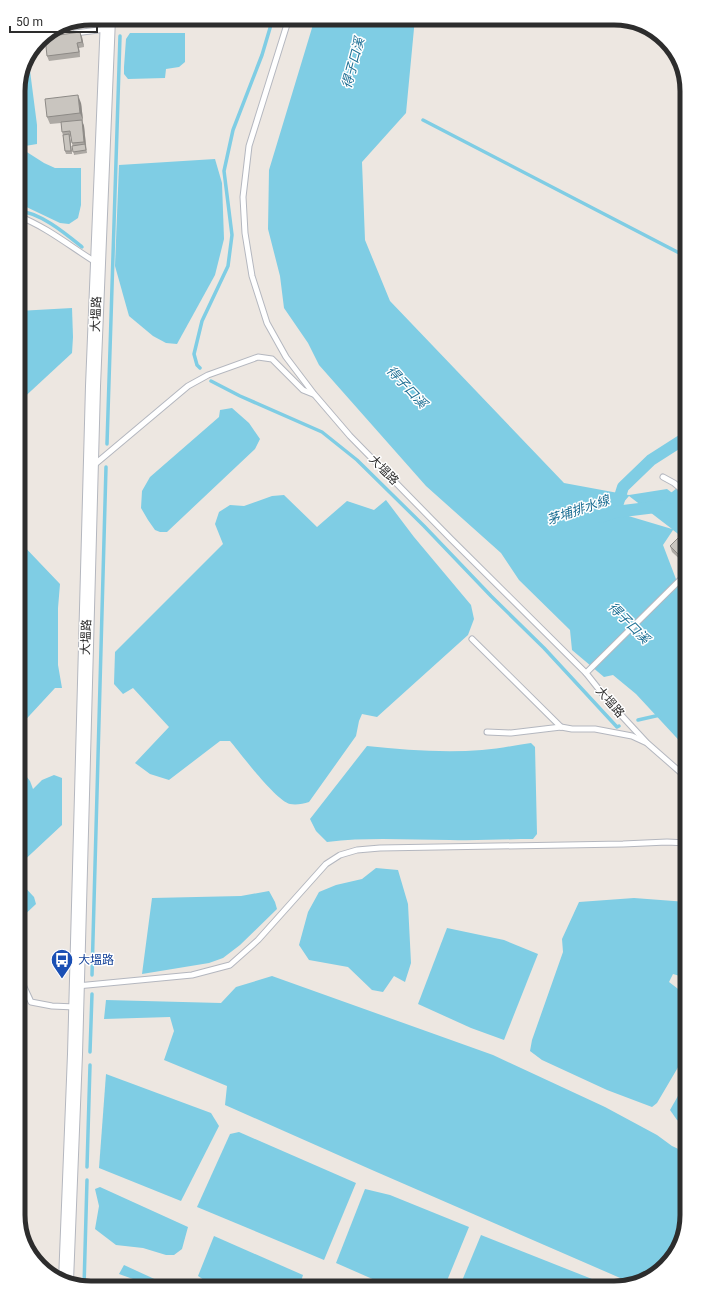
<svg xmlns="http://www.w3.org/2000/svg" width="705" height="1306" viewBox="0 0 705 1306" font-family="Roboto,'Noto Sans TC',sans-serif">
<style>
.water{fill:#7fcde4;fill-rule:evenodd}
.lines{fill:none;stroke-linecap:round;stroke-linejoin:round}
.stream{stroke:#7fcde4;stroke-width:3.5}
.canal{stroke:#7fcde4;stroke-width:12}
.lane-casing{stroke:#b4b7bf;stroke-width:7}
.secondary-casing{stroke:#b4b7bf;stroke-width:16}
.lane{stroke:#fff;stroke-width:5}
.secondary{stroke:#fff;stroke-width:14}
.wall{fill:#ada9a4}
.shaded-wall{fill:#8d8a86}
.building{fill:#c9c5bf;stroke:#8d8a86}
.labels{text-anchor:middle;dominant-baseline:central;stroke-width:3;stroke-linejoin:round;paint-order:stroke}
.street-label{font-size:12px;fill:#2d2d2d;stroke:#fff}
.transit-label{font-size:12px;fill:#164399;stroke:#fff;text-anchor:start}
.water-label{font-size:13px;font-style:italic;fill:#1b6e93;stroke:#fff}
.rim{fill:none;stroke:#2d2d2d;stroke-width:5}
</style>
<rect width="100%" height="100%" fill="#ede7e1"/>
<!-- water -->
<g class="water">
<path d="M315,18h100l-9,95 -44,49 3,78 25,61 174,182 65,12 38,-6 20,15v37l-14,-11 -10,15 24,63v141l-51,-55 -23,-19 -9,2 -32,-27 -2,-20 -51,-50 -18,-27 -75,-67 -107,-121 -11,-22 -24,-35 -4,-32 -12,-47 1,-59zM629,496l43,33 -57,-17z"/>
<polygon points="130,33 185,33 185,62 179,67 166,69 165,78 128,79 124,74 124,67 126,39"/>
<polygon points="29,63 37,125 37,144 19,147 44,163 55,168 81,168 81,205 78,218 69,224 60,223 18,203 18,86"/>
<polygon points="215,159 222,183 224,239 215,275 177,344 166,343 153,336 129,316 115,266 119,165"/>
<polygon points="72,308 73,337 72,353 18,403 18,311"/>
<polygon points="232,408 249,423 260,439 255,449 167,532 160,532 155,530 148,520 141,508 142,491 150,477 219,417 220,410"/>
<path d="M284,495l33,32 30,-26 27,9 12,-10 28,37 57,68 3,14 -6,16 -91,82 -15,-3 -3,7 -3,15 -47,66c-6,2 -13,3 -19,2 -15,-4 -48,-49 -60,-63h-10l-51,39 -19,-6 -15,-11 34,-36 -36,-39 -10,6 -9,-10 1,-32 108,-108 -8,-20 4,-12 11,-7 14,1 28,-10z"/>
<polygon points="18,540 60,584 58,608 58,665 62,688 55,688 18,728"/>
<path d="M531,743l4,4 2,87 -4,5c-28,0 -56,2 -83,1 -41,0 -82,-3 -123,2l-11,-11 -6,-12 57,-73c39,4 77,7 115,4 17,-1 33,-5 49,-7z"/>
<polygon points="18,766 30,781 33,789 42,780 54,775 62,778 62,825 18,866"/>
<polygon points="376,868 398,870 408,904 411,963 405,982 394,976 383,992 372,990 348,967 309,960 299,945 308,912 319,892 336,885 362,879"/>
<polygon points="18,880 34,897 36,904 18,921"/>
<polygon points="269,891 275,902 277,909 240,945 223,958 209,963 142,974 152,898 241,896"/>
<polygon points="634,898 687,902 687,978 673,974 669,982 686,995 687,997 687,1052 657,1103 652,1107 607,1090 542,1060 530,1051 532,1040 563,952 562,939 579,902"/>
<polygon points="447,928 504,940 538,954 504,1040 471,1028 418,1004"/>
<polygon points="272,976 493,1055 605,1107 657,1135 672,1146 687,1153 687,1216 675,1256 642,1282 634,1284 372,1170 225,1105 227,1086 164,1060 174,1031 170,1017 104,1019 106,1000 221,1003 236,987"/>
<polygon points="106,1074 211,1113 219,1126 181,1201 99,1168"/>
<polygon points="687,1080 687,1125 677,1120 670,1110"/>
<polygon points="239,1132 356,1183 324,1260 197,1207 230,1134"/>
<polygon points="100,1187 188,1227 182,1249 174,1255 166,1255 143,1248 116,1245 95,1229 99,1206 95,1189"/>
<polygon points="365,1189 390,1195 469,1227 444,1288 393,1288 336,1263"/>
<polygon points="481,1235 592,1279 589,1288 459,1288"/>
<polygon points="214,1236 303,1275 299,1288 216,1288 198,1276"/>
<polygon points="124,1265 174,1288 158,1288 119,1274"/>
</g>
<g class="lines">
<!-- stream -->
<g class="stream">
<polyline points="121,19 121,18"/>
<polyline points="423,120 687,257"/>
<path d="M18,211c22,1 48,23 64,36"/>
<polyline points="200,368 197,365 194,354 202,321 228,266 232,235 224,171 233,130 262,55 273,18"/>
<polyline points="211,381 240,396 322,432 357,460 424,526 491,596 544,648 617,727 619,726"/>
<polyline points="107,444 120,36"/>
<polyline points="638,720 660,715"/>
<polyline points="92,975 106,467"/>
<polyline points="90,1052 92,994"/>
<polyline points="87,1167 90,1065"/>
<polyline points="84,1287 87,1180"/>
</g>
<!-- canal -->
<g class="canal">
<polyline points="664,506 683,491"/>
<polyline points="616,509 623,487 651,460 687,437"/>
<polyline points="600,517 615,512 664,506 687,524"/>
</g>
<!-- lane casing -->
<g class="lane-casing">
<g id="lane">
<polyline points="289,18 249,146 243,197 245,233 252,276 267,323 286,357 314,394 350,436 451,539 586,673 609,702 647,743 687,778"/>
<polyline points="75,33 106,29"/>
<path d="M18,216c29,11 53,31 79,47"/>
<polyline points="94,465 188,386 208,375 258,357 272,359 303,390 313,394"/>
<polyline points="663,477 674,483 687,494"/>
<polyline points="472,639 561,727"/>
<polyline points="586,673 687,573"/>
<polyline points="487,732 511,733 561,727 572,729 595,729 632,736 645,742"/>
<polyline points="18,974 31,1002 52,1006 75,1007"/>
<polyline points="77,986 192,975 230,965 258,940 326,864 340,855 357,850 380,848 623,844 667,842 687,843"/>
</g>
</g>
<!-- secondary casing -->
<g class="secondary-casing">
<polyline id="secondary" points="66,1281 75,1054 93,386 108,18"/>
</g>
<!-- lane -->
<use href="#lane" class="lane"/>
<!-- secondary -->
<use href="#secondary" class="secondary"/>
</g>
<!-- wall -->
<g class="wall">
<polygon points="82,37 84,47 79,48 80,57 49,61 47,56"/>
<polygon points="81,103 83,120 82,121 84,126 87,153 74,155 71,136 70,137 72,154 66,154 65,151 61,123 50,124 47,117"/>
<polygon points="687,540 686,565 672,552 670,546"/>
</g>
<!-- shaded-wall -->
<g class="shaded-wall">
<polygon points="80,32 82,37 84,47 82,42"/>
<polygon points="77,43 79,48 80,57 79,52"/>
<polygon points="78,95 81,103 83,120 80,113"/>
<polygon points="82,120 84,126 86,147 84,142"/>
<polygon points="69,134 70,137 72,154 71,151"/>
<polygon points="687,555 687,563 686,565 684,560"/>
</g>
<!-- building -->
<g class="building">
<polygon points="80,32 82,42 77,43 79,52 47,56 45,37"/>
<polygon points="78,95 80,113 47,117 45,99"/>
<polygon points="82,120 84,142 72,143 70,131 62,132 61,122"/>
<polygon points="69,134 71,151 65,151 63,135"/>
<polygon points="85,144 86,150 73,152 72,146"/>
<polygon points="682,534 687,540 687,555 684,560 670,546"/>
</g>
<!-- icons -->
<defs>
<g id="bus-pin" transform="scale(1.15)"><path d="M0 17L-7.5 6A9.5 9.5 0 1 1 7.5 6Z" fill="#1a4fb4" stroke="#fff"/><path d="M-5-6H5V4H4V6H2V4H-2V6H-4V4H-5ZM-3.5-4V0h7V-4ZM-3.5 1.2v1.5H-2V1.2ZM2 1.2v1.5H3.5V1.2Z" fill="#fff"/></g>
</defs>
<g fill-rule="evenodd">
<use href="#bus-pin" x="62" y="960"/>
</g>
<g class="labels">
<!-- street labels -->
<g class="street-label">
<text transform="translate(96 314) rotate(-88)">大塭路</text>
<text transform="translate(384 470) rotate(46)">大塭路</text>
<text transform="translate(86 637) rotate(-88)">大塭路</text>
<text transform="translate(610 702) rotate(49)">大塭路</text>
</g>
<!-- transit labels -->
<g class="transit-label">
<text x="78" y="960">大塭路</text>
</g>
<!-- water labels -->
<g class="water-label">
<text transform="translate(353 63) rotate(-75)">得子口溪</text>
<text transform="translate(407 387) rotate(47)">得子口溪</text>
<text transform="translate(578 510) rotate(-19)">茅埔排水線</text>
<text transform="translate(629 623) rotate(45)">得子口溪</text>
</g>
</g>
<!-- crop -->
<path d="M0 0H705V1306H0ZM91 25H614A66 66 0 0 1 680 91V1215A66 66 0 0 1 614 1281H91A66 66 0 0 1 25 1215V91A66 66 0 0 1 91 25Z" fill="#fff" fill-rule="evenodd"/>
<path class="rim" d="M91 25H614A66 66 0 0 1 680 91V1215A66 66 0 0 1 614 1281H91A66 66 0 0 1 25 1215V91A66 66 0 0 1 91 25Z"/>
<!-- scale -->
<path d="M10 26v6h87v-6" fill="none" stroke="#2d2d2d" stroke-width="2"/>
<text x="16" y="26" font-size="12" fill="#2d2d2d" stroke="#ffffff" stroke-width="3" paint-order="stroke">50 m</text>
</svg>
